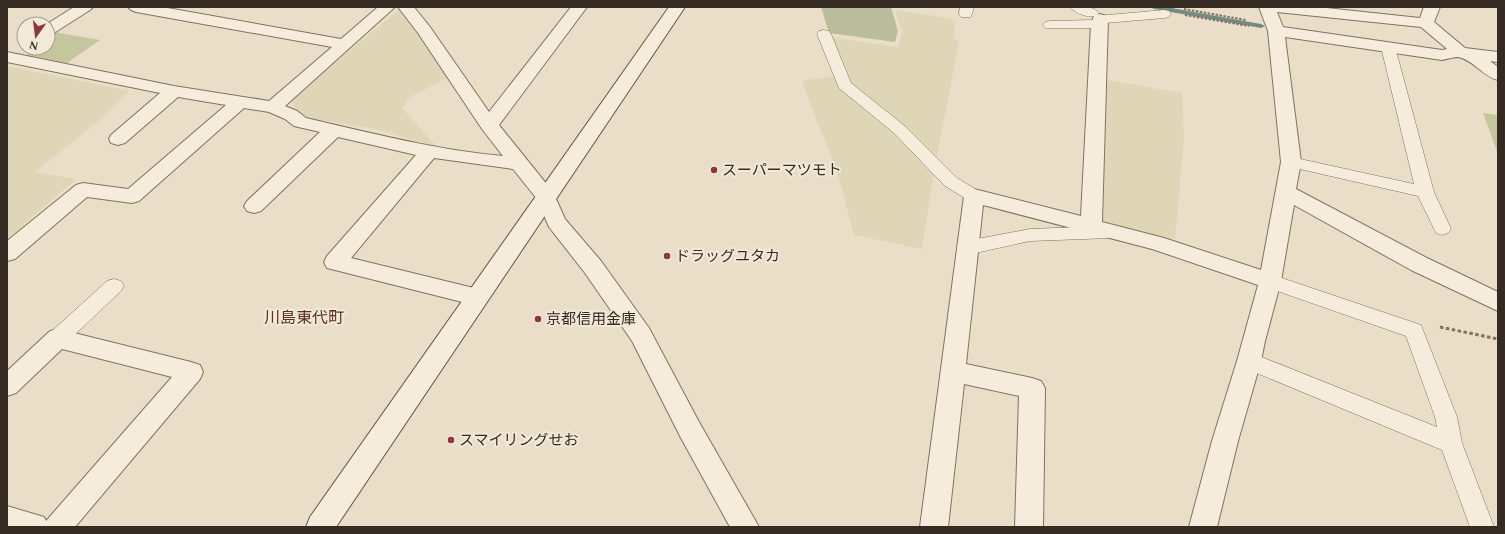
<svg xmlns="http://www.w3.org/2000/svg" width="1505" height="534" viewBox="0 0 1505 534" font-family="Spectral,'Noto Sans JP',serif">
<style>
.farmland{fill:#ded6b7}
.green{fill:#c4c79e}
.cemetery{fill:#babd9c}
.lines{fill:none;stroke-linecap:round;stroke-linejoin:round}
.stream{fill:#718c84;fill-rule:evenodd}
.lane-casing{stroke:#847160;stroke-width:1}
.street-casing{stroke:#847160;stroke-width:2}
.secondary-casing{stroke:#665343;stroke-width:2}
.path-far1{stroke:#847160;stroke-width:2;stroke-dasharray:2.5 1.5;stroke-linecap:butt}
.path{stroke:#847160;stroke-width:3;stroke-dasharray:3.5 2.5;stroke-linecap:butt}
.lane{fill:#f5ecdb;fill-rule:evenodd}
.street{fill:#f5ecdb;fill-rule:evenodd}
.secondary{fill:#f5ecdb;fill-rule:evenodd}
.poi-dot{fill:#8c373b;stroke:#f2e9d8;stroke-width:1.5}
.labels{text-anchor:middle;dominant-baseline:central;stroke-width:4;stroke-linejoin:round;paint-order:stroke}
.poi-label{font-size:15px;fill:#362b22;stroke:#f2e9d8;text-anchor:start}
.neighbourhood-label{font-size:16px;fill:#5e2f26;stroke:#f2e9d8}
</style>
<rect width="100%" height="100%" fill="#eadec9"/>
<!-- farmland -->
<g class="farmland">
<polygon points="400,9 447,78 410,97 402,108 438,148 380,130 310,118 297,111 291,99"/>
<polygon points="895,10 948,18 956,21 953,37 959,42 933,176 922,249 854,235 840,182 827,144 815,117 802,81 839,75 830,37 898,47 902,32"/>
<polygon points="7,66 129,91 106,115 35,172 76,179 7,239"/>
<polygon points="1105,80 1182,93 1184,138 1175,239 1103,223"/>
</g>
<!-- green -->
<g class="green">
<polygon points="54,32 100,40 67,63 27,55 28,48 48,48 48,35"/>
<polygon points="1483,113 1498,115 1498,154"/>
</g>
<!-- cemetery -->
<polygon class="cemetery" points="821,7 891,7 898,31 895,42 829,33"/>
<g class="lines">
<!-- stream -->
<polygon class="stream" points="1150,7 1166,7 1261,24 1265,26 1261,28 1154,9"/>
<!-- lane casing -->
<g class="lane-casing">
<g id="lane">
<polygon points="960,7 974,7 971,17 961,17 959,14"/>
<path d="M1070,7c9,0 23,-2 29,6l-2,3 67,-6 5,1 2,3 -2,3 -5,1 -59,5 1,1 -2,3 -5,1h-54l-2,-3 2,-3 5,-1 44,-1 1,-4c-7,2 -21,-3 -25,-9z"/>
<polygon points="824,30 829,31 831,34 851,83 906,127 957,178 980,192 983,196 980,200 974,202 968,200 945,186 894,133 839,88 817,34 819,31"/>
<polygon points="1388,43 1393,44 1395,47 1434,192 1451,229 1448,233 1442,235 1436,233 1418,196 1291,167 1285,166 1283,162 1285,158 1291,157 1414,184 1381,47 1383,44"/>
<polygon points="1110,226 1116,227 1119,232 1116,237 1110,238 1030,241 966,255 959,253 957,248 959,243 966,241 1030,229"/>
<polygon points="1270,274 1421,325 1457,417 1462,443 1494,527 1470,527 1442,450 1242,367 1238,361 1242,355 1249,352 1437,427 1435,417 1406,336 1263,286 1260,281 1263,276"/>
<polygon points="114,279 121,281 124,286 121,291 65,344 58,346 51,344 48,338 51,332 107,281"/>
</g>
</g>
<!-- street casing -->
<g class="street-casing">
<g id="street">
<polygon points="74,7 93,7 90,10 54,33 48,35 48,24 47,24"/>
<path d="M128,7h34l179,32 37,-32h17l-110,99 12,5 9,7c65,15 130,32 197,38l-21,-27 -64,-96 -20,-26h16l16,20 59,85 82,-105h16l-88,118 54,67 12,27 36,42 48,67 50,94 60,105h-29l-49,-89 -49,-97 -47,-68 -36,-46 -12,-28 -24,-30 -79,-11 -83,100 135,33 3,6 -3,6 -8,3 -143,-36 -8,-2 -3,-6 3,-6 89,-101 -78,-18 -77,74 -7,2 -7,-2 -3,-5 3,-5 73,-69 -26,-6 -9,-7 -16,-7 -25,-4 -105,93 -7,2 -45,-6 -72,62 -8,2v-20l69,-56 7,-2 45,6 98,-84 -48,-8 -53,46 -7,2 -7,-2 -2,-4 2,-4 49,-42 -153,-31v-10l167,34 95,15 63,-54 -196,-35 -5,-2z"/>
<path d="M1259,7h58l103,11 4,-11h16l-6,15 31,26 33,4v10l-8,-1 8,6v13c-15,-3 -24,-20 -40,-23 -4,0 -11,2 -16,3l-157,-23 16,125 -5,27 131,69 71,34v19l-87,-41 -117,-65 -13,76 -16,60 -4,20 -23,80 -21,86h-28l23,-86 25,-80 21,-76 -106,-36 -169,-44 -17,159 66,14 9,3 4,7 -2,139h-28l4,-131 -55,-12 -16,143h-28l44,-331 3,-5 7,-2 107,27 10,-192 3,-8 6,-2 6,2 2,3 -6,203 62,16 97,32 20,-108 -13,-131zM1277,12l144,15 26,22 -5,1 -159,-23z"/>
<polygon points="58,329 191,362 200,365 203,372 200,379 75,527 7,527 7,506 44,517 46,521 172,377 62,349 16,393 7,396 7,371 50,331"/>
</g>
</g>
<!-- secondary casing -->
<g class="secondary-casing">
<polygon id="secondary" points="669,7 685,7 336,527 306,527 310,517"/>
</g>
<!-- path-far1 -->
<g class="path-far1">
<polyline points="1184,9 1246,20"/>
<polyline points="1185,15 1249,26"/>
</g>
<!-- path -->
<polyline class="path" points="1440,327 1498,339"/>
<!-- lane -->
<use href="#lane" class="lane"/>
<!-- street -->
<use href="#street" class="street"/>
<!-- secondary -->
<use href="#secondary" class="secondary"/>
</g>
<!-- markers -->
<g class="poi-dot">
<circle cx="714" cy="170" r="4"/>
<circle cx="667" cy="256" r="4"/>
<circle cx="538" cy="319" r="4"/>
<circle cx="451" cy="440" r="4"/>
</g>
<g class="labels">
<!-- poi labels -->
<g class="poi-label">
<text x="722" y="170">スーパーマツモト</text>
<text x="675" y="256">ドラッグユタカ</text>
<text x="546" y="319">京都信用金庫</text>
<text x="459" y="440">スマイリングせお</text>
</g>
<!-- neighbourhood labels -->
<g class="neighbourhood-label">
<text x="304" y="318">川島東代町</text>
</g>
</g>
<!-- border -->
<rect width="1505" height="534" fill="none" stroke="#362b22" stroke-width="16"/>
<!-- north arrow -->
<g transform="translate(36 36) rotate(194)"><circle r="19" fill="#f2e9d8" stroke="#a79d8f"/>
<path d="M0-3L7 15L0 10L-7 15Z" fill="#8c373b"/>
<text y="-6" font-size="11" font-weight="bold" text-anchor="middle" fill="#362b22">N</text>
</g>
</svg>
